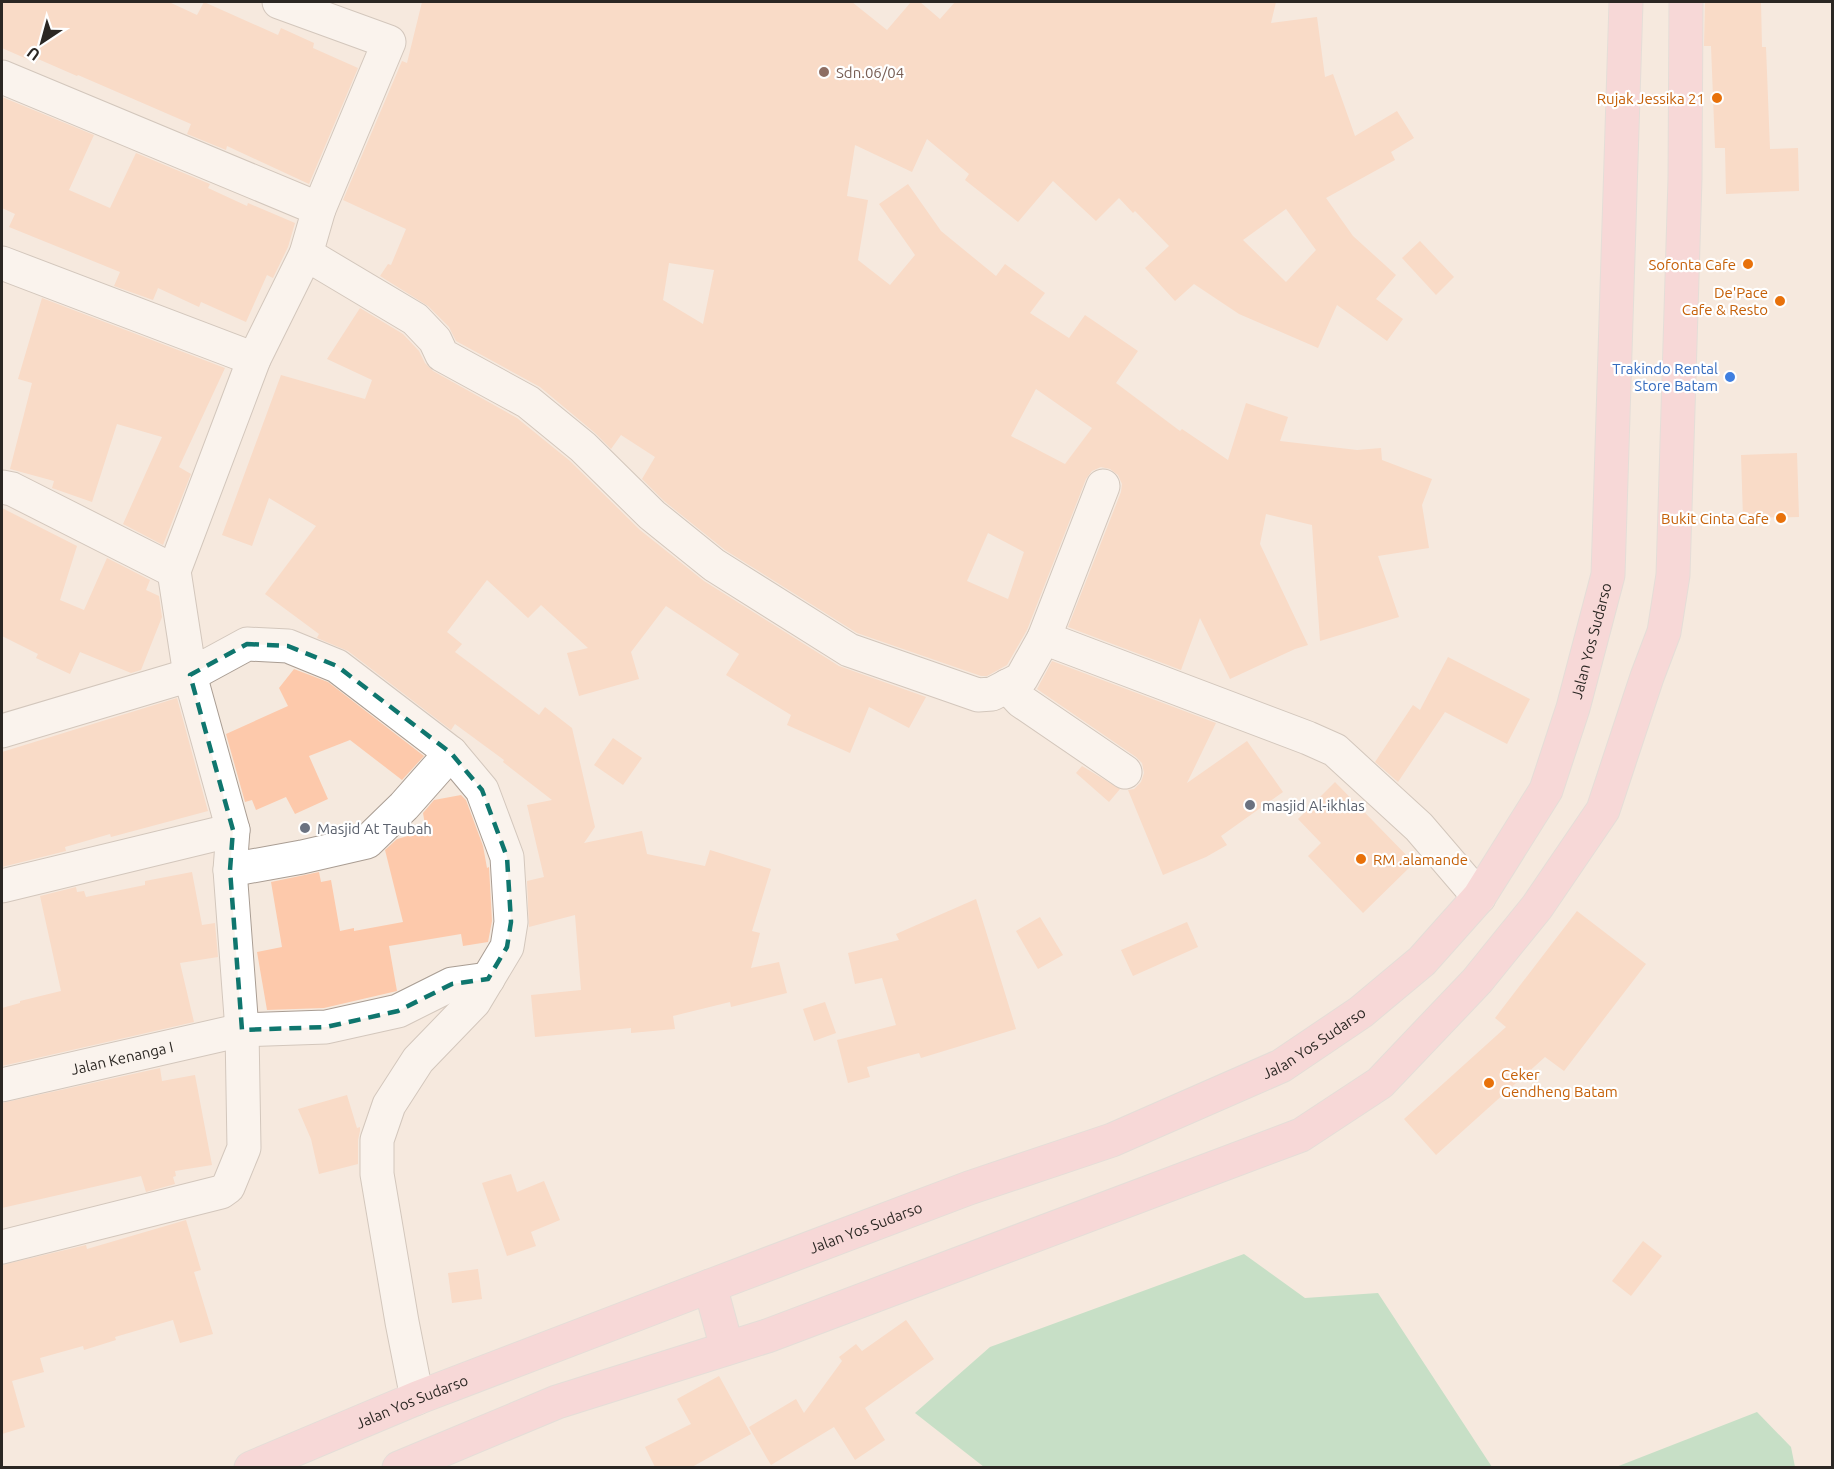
<svg xmlns="http://www.w3.org/2000/svg" width="1834" height="1469" viewBox="0 0 1834 1469" font-family="Ubuntu,sans-serif">
<style>
.green{fill:#8ed3a9}
.building{fill:#fdc9ab;fill-rule:evenodd}
.lines{fill:none;stroke-linecap:round;stroke-linejoin:round}
.minor-casing{stroke:#a99d93;stroke-width:35}
.major-casing{stroke:#d0cfcf;stroke-width:35}
.minor{stroke:#fff;stroke-width:33}
.major{stroke:#f8c4ce;stroke-width:33}
.marked{fill:none;stroke:#0f766e;stroke-width:4.5;stroke-dasharray:12 8;stroke-linejoin:round}
.education-dot{fill:#8d6e63;stroke:#fff;stroke-width:2}
.food-dot{fill:#e8710a;stroke:#fff;stroke-width:2}
.shop-dot{fill:#3f7fe0;stroke:#fff;stroke-width:2}
.worship-dot{fill:#6b7280;stroke:#fff;stroke-width:2}
.labels{text-anchor:middle;dominant-baseline:central;stroke-width:4.5;stroke-linejoin:round;paint-order:stroke}
.education-label{font-size:15px;fill:#785e54;stroke:#fff;text-anchor:start}
.food-label{font-size:15px;fill:#c56008;stroke:#fff;text-anchor:end}
.shop-label{font-size:15px;fill:#366cbe;stroke:#fff;text-anchor:end}
.street-label{font-size:15px;fill:#2b2723;stroke:#fff}
.worship-label{font-size:15px;fill:#5b616d;stroke:#fff;text-anchor:start}
</style>
<rect width="100%" height="100%" fill="#f5e9de"/>
<!-- green -->
<g class="green">
<polygon points="1244,1254 1305,1298 1378,1293 1492,1467 984,1467 915,1413 990,1347"/>
<polygon points="1757,1412 1791,1447 1795,1467 1616,1467"/>
</g>
<!-- building -->
<g class="building">
<polygon points="2,2 169,2 197,15 204,2 278,35 281,28 314,43 313,48 358,68 309,184 227,146 226,150 187,134 191,124 78,75 77,76 38,59 36,63 2,48"/>
<path d="M422,2h430l35,28 24,-28h9l20,17 15,-17h321l-5,21 46,-6 8,60 8,-3 22,62 42,-25 17,27 -23,14 4,8 -69,38 27,38 43,39 -20,24 27,20 -16,22 -50,-36 -19,43 -79,-34 -45,-30 -19,17 -30,-33 24,-22 -34,-35 -2,2 -14,-15 -23,23 -43,-40 -35,41 -53,-42 4,-6 -42,-35 -15,33 -57,-27 -8,51 21,4 -10,60 32,25 25,-30 -36,-51 29,-20 33,47 55,45 9,-12 40,29 -15,20 39,25 16,-23 53,36 -22,32 64,48 2,-2 46,31 18,-57 42,14 -8,24 77,9 24,-2 1,12 50,19 -10,26 7,43 -51,8 21,61 -79,24 -8,-116 -46,-11 -6,30 48,101 -13,4 -65,30 -30,-61 -19,52 -113,-43 53,-135 1,-8 -4,-9 -8,-6 -9,-2 -9,4 -6,8 -59,151 -20,35 -20,11h-6l-124,-43 -132,-83 -61,-49 -22,-22 13,-22 -34,-22 -10,14 -16,-16 -55,-46 -84,-46 -7,-14 -21,-21 -48,-30 8,-12 3,1 15,-36 -63,-29 59,-139 5,2zM1286,209l30,41 -30,32 -43,-42zM669,263l45,7 -11,54 -40,-24zM1036,389l56,39 -27,36 -54,-28zM988,533l36,19 -16,47 -41,-18z"/>
<polygon points="1705,2 1761,2 1762,47 1766,47 1770,149 1798,148 1799,191 1726,194 1725,148 1715,148 1711,46 1704,46"/>
<polygon points="2,97 94,135 69,190 110,208 136,153 210,184 208,188 247,206 248,203 295,223 288,247 273,278 267,275 246,322 201,302 199,307 158,288 153,300 114,286 120,272 9,227 15,214 2,208"/>
<polygon points="1420,241 1454,277 1436,295 1402,258"/>
<polygon points="42,298 225,368 179,467 191,474 163,545 123,524 162,437 117,424 92,502 52,488 54,481 10,469 32,383 18,379"/>
<polygon points="360,308 403,334 419,351 425,363 433,371 517,418 570,461 640,530 704,581 839,666 926,697 909,728 869,707 850,753 787,725 791,715 726,675 739,654 666,606 631,652 639,679 579,696 567,653 588,648 541,605 528,618 487,580 447,632 462,644 455,652 539,715 545,707 572,728 595,827 584,843 642,831 647,854 705,866 710,850 771,869 752,931 760,933 751,968 779,962 787,993 731,1007 730,1002 673,1016 675,1029 631,1033 631,1028 535,1037 531,995 581,990 575,915 529,927 527,881 544,877 527,805 552,800 503,762 504,760 455,724 451,730 348,651 317,638 319,634 265,594 316,526 269,498 252,546 222,535 281,375 365,399 372,380 327,359"/>
<polygon points="1797,453 1799,517 1743,518 1741,455"/>
<polygon points="2,508 77,546 60,600 84,610 107,558 150,580 146,590 159,596 162,617 141,670 131,673 80,652 70,674 36,658 38,654 2,636"/>
<polygon points="1448,657 1530,699 1507,744 1445,712 1398,782 1375,762 1413,705 1420,710"/>
<polygon points="1052,661 1216,723 1187,783 1247,741 1283,792 1221,836 1227,845 1206,857 1163,875 1128,790 1134,789 1141,782 1144,773 1142,763 1136,757 1037,689"/>
<polygon points="294,669 328,682 424,756 402,780 350,740 309,756 328,799 295,814 286,797 256,810 252,800 245,802 226,734 288,706 279,688"/>
<polygon points="177,698 208,811 111,837 110,834 65,847 66,851 2,867 2,752"/>
<polygon points="613,738 642,758 623,785 594,765"/>
<polygon points="1082,766 1120,789 1109,802 1076,773"/>
<polygon points="1335,782 1414,863 1363,913 1308,856 1321,843 1298,819"/>
<polygon points="461,795 466,800 483,846 487,868 489,867 492,921 488,942 463,946 461,934 389,946 397,991 324,1008 267,1010 257,952 282,947 271,882 319,872 321,882 331,880 340,931 354,928 354,931 403,922 385,850 397,839 426,831 423,813 434,800"/>
<polygon points="192,872 202,925 215,923 218,957 180,963 194,1022 2,1066 2,1008 20,1003 20,1001 61,991 40,896 76,887 77,892 84,891 86,897 145,885 145,881"/>
<polygon points="976,899 1016,1029 921,1058 919,1053 867,1067 870,1077 848,1083 837,1040 896,1025 882,978 855,984 848,953 899,940 896,934"/>
<polygon points="1577,911 1646,964 1564,1071 1545,1057 1436,1155 1404,1119 1506,1027 1495,1018"/>
<polygon points="1040,917 1063,955 1038,969 1016,931"/>
<polygon points="1187,922 1198,947 1133,976 1121,950"/>
<polygon points="825,1002 836,1033 814,1041 803,1009"/>
<polygon points="160,1068 162,1081 195,1075 212,1165 175,1171 176,1176 173,1177 175,1184 146,1192 141,1176 2,1208 2,1103"/>
<polygon points="347,1095 357,1128 360,1127 360,1131 358,1140 358,1164 319,1174 311,1139 298,1109"/>
<polygon points="511,1174 517,1192 544,1181 560,1220 531,1232 536,1246 507,1256 482,1183"/>
<polygon points="186,1220 201,1270 194,1272 213,1334 180,1343 173,1320 115,1337 116,1340 84,1350 83,1346 40,1358 44,1372 12,1381 25,1427 2,1434 2,1265 86,1245 87,1249"/>
<polygon points="1643,1241 1662,1256 1631,1296 1612,1281"/>
<polygon points="478,1269 482,1299 452,1303 448,1273"/>
<polygon points="906,1320 934,1359 865,1408 885,1440 855,1460 834,1427 771,1465 749,1427 796,1399 804,1413 842,1361 839,1357 856,1344 862,1351"/>
<polygon points="719,1376 751,1434 692,1467 655,1467 645,1447 691,1424 677,1399"/>
</g>
<g class="lines">
<!-- minor casing -->
<g class="minor-casing">
<g id="minor">
<polyline points="279,2 389,42 319,209"/>
<polyline points="2,77 319,209 306,254 254,359 174,571 190,675 247,644 288,646 337,666 451,753 482,790 507,857 511,922 507,947 474,1002 418,1060 389,1105 377,1140 377,1174 402,1322 417,1398"/>
<polyline points="306,254 415,319 435,340 442,355 528,402 583,447 652,515 714,565 849,650 978,695 992,694 1021,679 1044,638 1103,486"/>
<polyline points="2,263 254,359"/>
<polyline points="2,487 12,489 174,571"/>
<polyline points="1044,638 1308,738 1335,750 1419,827 1479,897"/>
<polyline points="1007,686 1021,701 1125,772"/>
<polyline points="2,731 190,675 233,830 230,870 242,1030 244,1148 228,1187 221,1192 2,1247"/>
<polyline points="230,870 302,857 367,842 404,806 451,753"/>
<polyline points="2,886 233,830"/>
<path id="s1" d="M2,1085l240,-55 84,-3 72,-16 54,-27 36,-5"/>
</g>
</g>
<!-- major casing -->
<g class="major-casing">
<g id="major">
<polyline points="710,1286 727,1348"/>
<path id="s2" d="M251,1468l166,-70 293,-112 259,-98 143,-48 169,-74 80,-54 61,-51 57,-64 67,-107 27,-82 35,-133 18,-573"/>
<polyline points="399,1468 557,1402 767,1336 1301,1135 1380,1083 1477,981 1537,907 1603,810 1647,677 1664,632 1673,575 1685,179 1686,2"/>
</g>
</g>
<!-- minor -->
<use href="#minor" class="minor"/>
<!-- major -->
<use href="#major" class="major"/>
</g>
<!-- marked area -->
<path d="M0 0H1834V1469H0ZM247,644l41,2 49,20 114,87 31,37 25,67 4,65 -4,25 -19,32 -36,5 -54,27 -72,16 -84,3 -12,-160 3,-40 -43,-155z" fill="#f5e9de" fill-opacity=".55" fill-rule="evenodd"/>
<path class="marked" d="M247,644l41,2 49,20 114,87 31,37 25,67 4,65 -4,25 -19,32 -36,5 -54,27 -72,16 -84,3 -12,-160 3,-40 -43,-155z"/>
<!-- markers -->
<circle class="education-dot" cx="824" cy="72" r="6"/>
<g class="food-dot">
<circle cx="1717" cy="98" r="6"/>
<circle cx="1748" cy="264" r="6"/>
<circle cx="1780" cy="301" r="6"/>
<circle cx="1781" cy="518" r="6"/>
<circle cx="1361" cy="859" r="6"/>
<circle cx="1489" cy="1083" r="6"/>
</g>
<circle class="shop-dot" cx="1730" cy="377" r="6"/>
<g class="worship-dot">
<circle cx="1250" cy="805" r="6"/>
<circle cx="305" cy="828" r="6"/>
</g>
<g class="labels">
<!-- education labels -->
<g class="education-label">
<text x="836" y="72">Sdn.06/04</text>
</g>
<!-- food labels -->
<g class="food-label">
<text x="1705" y="98">Rujak Jessika 21</text>
<text x="1736" y="264">Sofonta Cafe</text>
<text x="1768" y="292">De'Pace<tspan x="1768" dy="17">Cafe &amp; Resto</tspan></text>
<text x="1769" y="518">Bukit Cinta Cafe</text>
<text x="1373" y="859" text-anchor="start">RM .alamande</text>
<text x="1501" y="1074" text-anchor="start">Ceker<tspan x="1501" dy="17">Gendheng Batam</tspan></text>
</g>
<!-- shop labels -->
<g class="shop-label">
<text x="1718" y="368">Trakindo Rental<tspan x="1718" dy="17">Store Batam</tspan></text>
</g>
<!-- street labels -->
<g class="street-label">
<text stroke="none"><textPath href="#s2" startOffset="1650">Jalan Yos Sudarso</textPath></text>
<text stroke="none"><textPath href="#s2" startOffset="1146">Jalan Yos Sudarso</textPath></text>
<text stroke="none"><textPath href="#s1" startOffset="123">Jalan Kenanga I</textPath></text>
<text stroke="none"><textPath href="#s2" startOffset="660">Jalan Yos Sudarso</textPath></text>
<text stroke="none"><textPath href="#s2" startOffset="174">Jalan Yos Sudarso</textPath></text>
</g>
<!-- worship labels -->
<g class="worship-label">
<text x="1262" y="805">masjid Al-ikhlas</text>
<text x="317" y="828">Masjid At Taubah</text>
</g>
</g>
<!-- border -->
<rect width="1834" height="1469" fill="none" stroke="#2b2723" stroke-width="6"/>
<!-- north arrow -->
<g transform="translate(42 42) rotate(216)" stroke="#ffffff" stroke-width="4.5" paint-order="stroke">
<path d="M0-4.5L10 22L0 15L-10 22Z" fill="#2b2723"/>
<text y="-9" font-size="16" font-weight="bold" text-anchor="middle" fill="#2b2723">U</text>
</g>
</svg>
